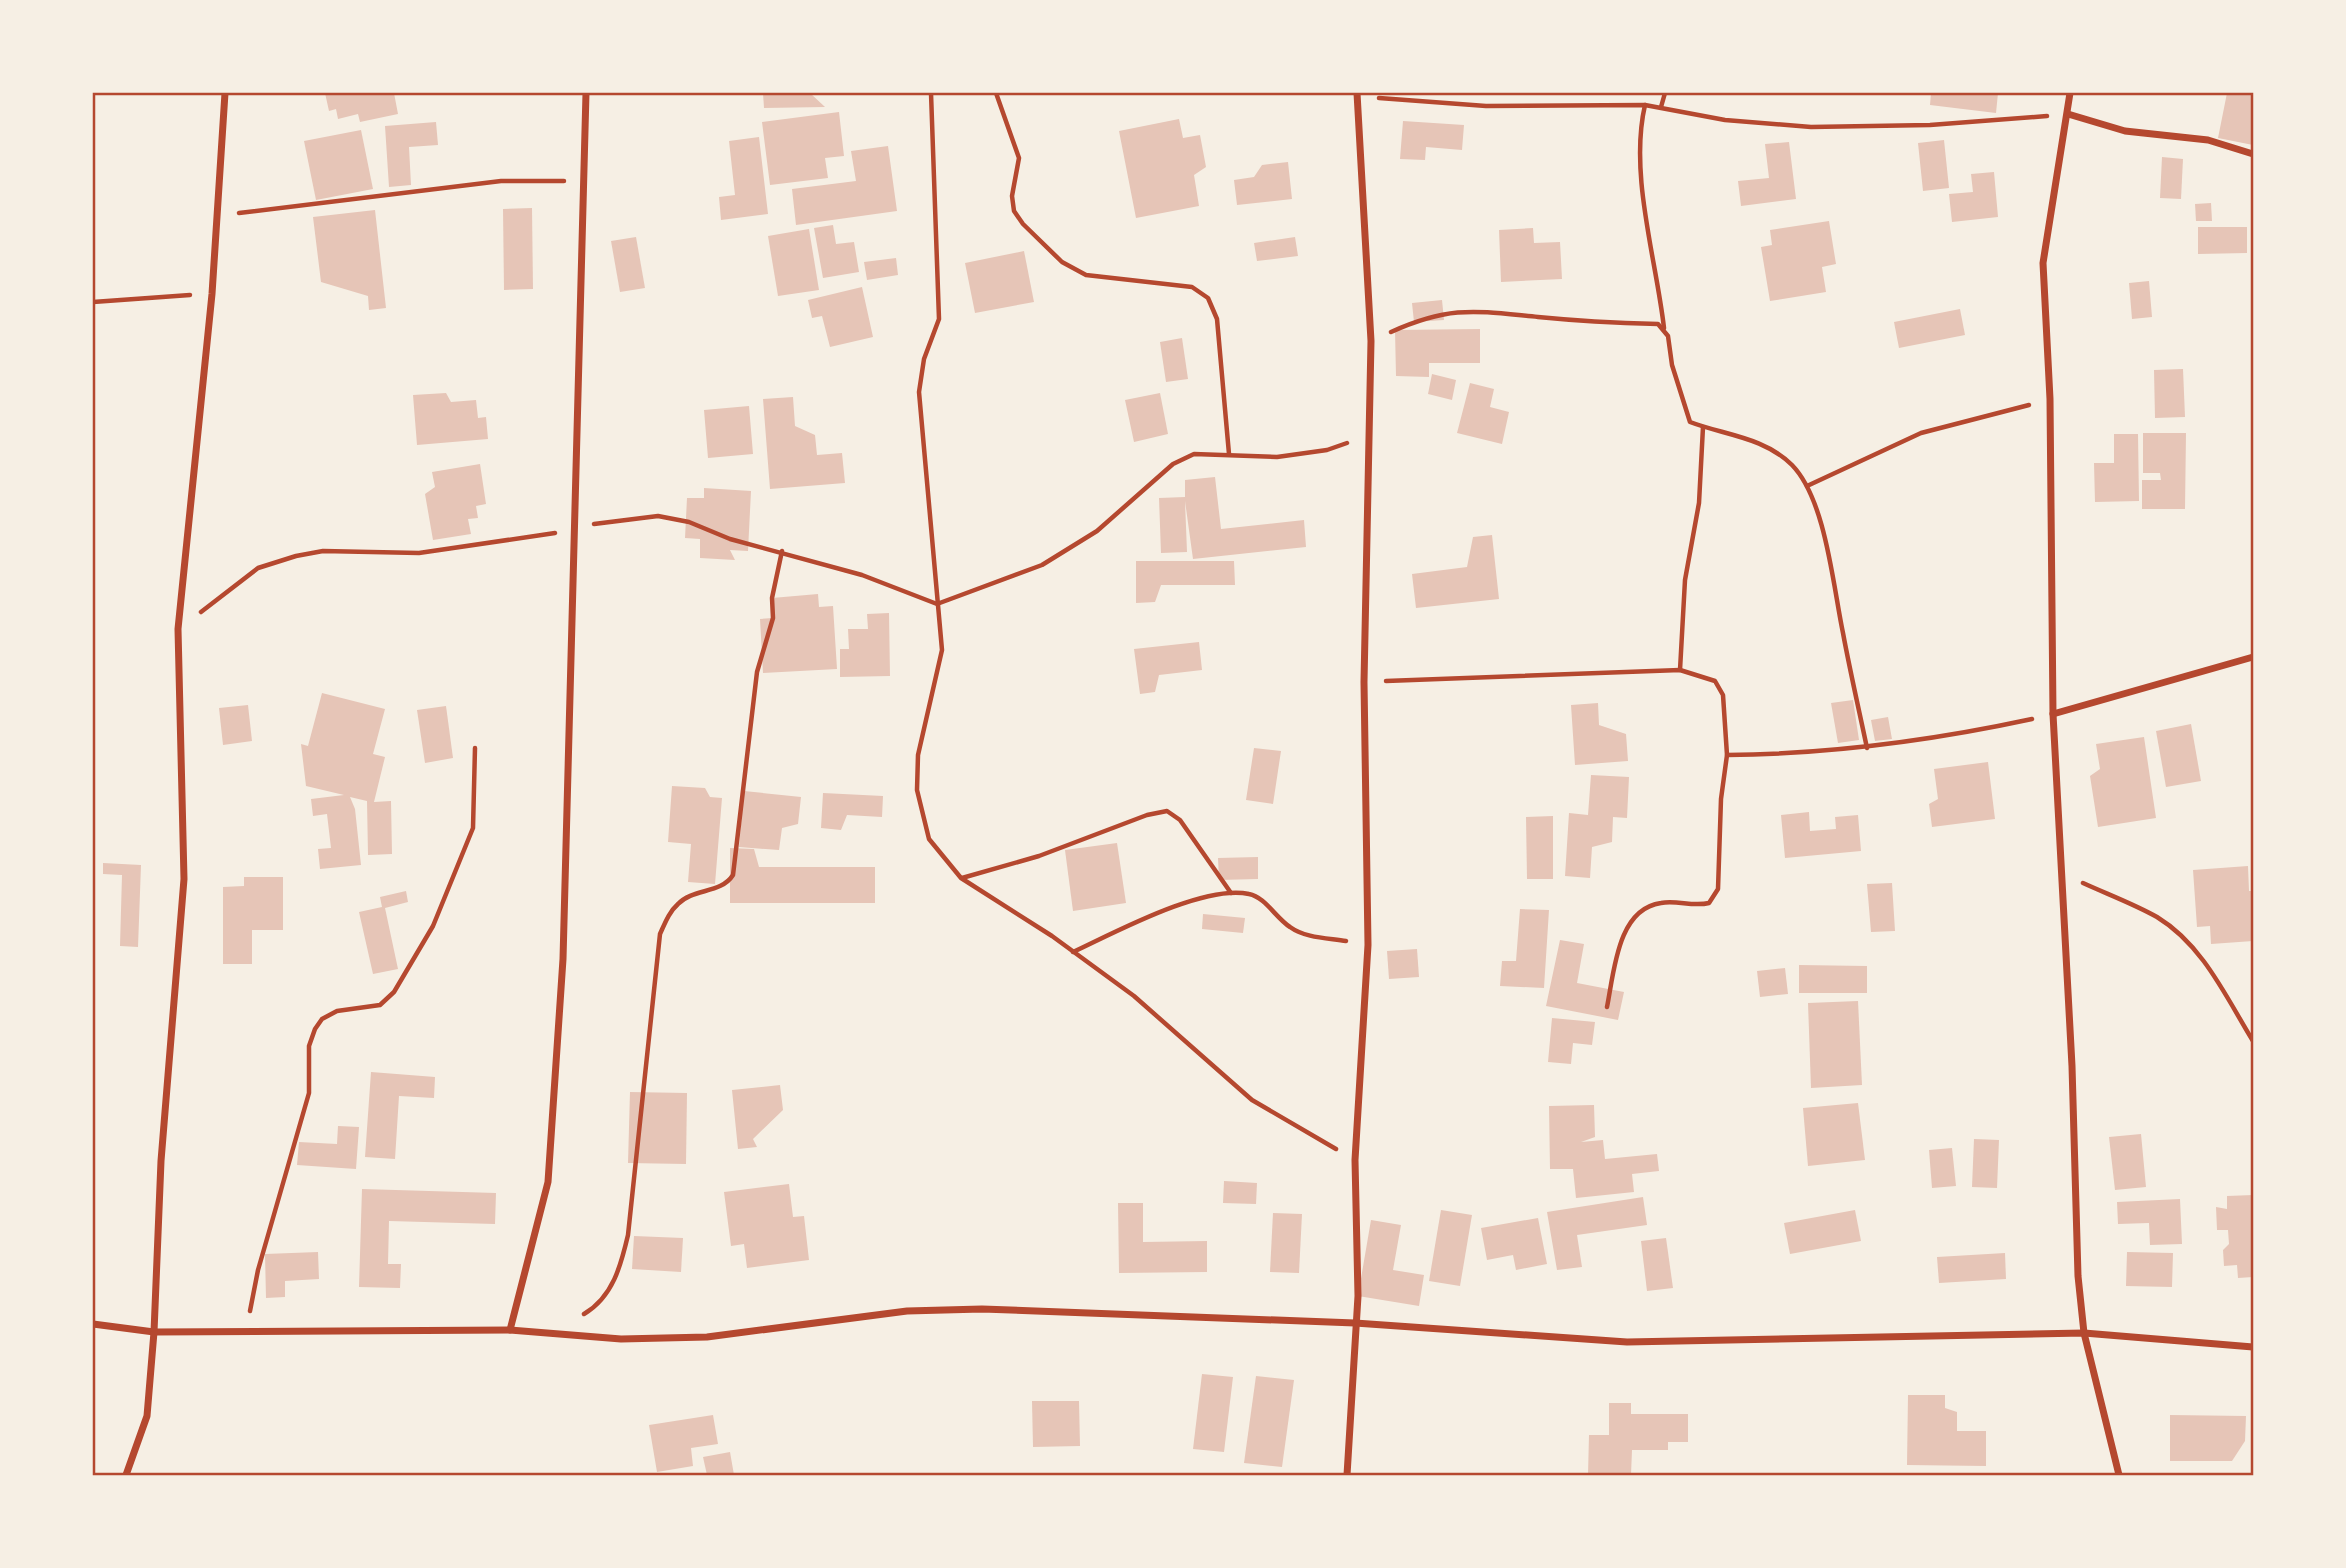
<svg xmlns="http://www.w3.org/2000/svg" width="2346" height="1568" viewBox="0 0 2346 1568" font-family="Commissioner,sans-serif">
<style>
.building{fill:#e6c5b7}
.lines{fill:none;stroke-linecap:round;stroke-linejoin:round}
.path{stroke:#b5482f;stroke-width:4.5}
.minor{stroke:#b5482f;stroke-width:7}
.neatline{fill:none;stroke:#b5482f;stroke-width:2.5}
</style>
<rect width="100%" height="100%" fill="#f6efe4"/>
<!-- building -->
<g class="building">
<polygon points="325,93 394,93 398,114 360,122 358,114 338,119 336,109 329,111"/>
<polygon points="763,93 810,93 825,107 764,108"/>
<polygon points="1931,93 1998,93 1996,113 1930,105"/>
<polygon points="2227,93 2253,93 2253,145 2218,138"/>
<polygon points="839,112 844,156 825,158 828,178 770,185 762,122"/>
<polygon points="1179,119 1183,138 1200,135 1206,167 1194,175 1199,206 1136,218 1119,131"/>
<polygon points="1403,121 1464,125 1462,150 1426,147 1425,160 1400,159"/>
<polygon points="436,122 438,145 409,147 411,185 389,187 385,126"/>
<polygon points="361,130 373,189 316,200 304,141"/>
<polygon points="759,137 768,214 721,220 719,197 735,195 729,141"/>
<polygon points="1944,140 1949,188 1923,191 1918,143"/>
<polygon points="1789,142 1796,199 1741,206 1738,181 1769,178 1765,144"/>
<polygon points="888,146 897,211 796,225 792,189 856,181 851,151"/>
<polygon points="2162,157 2183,159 2181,199 2160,198"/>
<polygon points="1288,162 1292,199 1237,205 1234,180 1254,177 1262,165"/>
<polygon points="1994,172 1998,217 1952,222 1949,194 1973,192 1971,174"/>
<polygon points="2211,203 2212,221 2196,221 2195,204"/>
<polygon points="532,208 533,289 504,290 503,209"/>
<polygon points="375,210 386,308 369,310 368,296 321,282 313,217"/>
<polygon points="1829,221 1836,264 1822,267 1826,292 1770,301 1761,247 1772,245 1770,230"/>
<polygon points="833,225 836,244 854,242 859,272 823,278 814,228"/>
<polygon points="2198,227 2247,227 2247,253 2198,254"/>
<polygon points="1533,228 1534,243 1560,242 1562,279 1501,282 1499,230"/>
<polygon points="809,229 819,290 778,296 768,236"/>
<polygon points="636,237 645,288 620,292 611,241"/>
<polygon points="1295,237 1298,256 1257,261 1254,243"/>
<polygon points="1024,251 1034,302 975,313 965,263"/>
<polygon points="896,258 898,275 867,280 864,262"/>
<polygon points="2149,281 2152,317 2132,319 2129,283"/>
<polygon points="862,287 873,337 830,347 822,316 812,318 808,300"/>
<polygon points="1442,300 1444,320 1414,322 1412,303"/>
<polygon points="1960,309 1965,335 1899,348 1894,322"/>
<polygon points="1480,329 1480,363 1429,363 1429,377 1396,376 1395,330"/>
<polygon points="1182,338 1188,379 1166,382 1160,342"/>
<polygon points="2183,369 2185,417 2155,418 2154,370"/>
<polygon points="1432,374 1456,380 1452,400 1428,394"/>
<polygon points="1470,383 1494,389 1490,407 1509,412 1502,444 1457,433"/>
<polygon points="446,393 451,402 476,400 478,418 486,417 488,439 417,445 413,395"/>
<polygon points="1160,393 1168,434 1134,442 1125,400"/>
<polygon points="793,397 795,426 815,435 817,455 842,453 845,483 770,489 763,399"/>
<polygon points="749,406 753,454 708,458 704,410"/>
<polygon points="2143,433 2186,433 2185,509 2142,509 2142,480 2161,480 2160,473 2143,473"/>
<polygon points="2114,434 2138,434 2139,501 2095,502 2094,463 2114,463"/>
<polygon points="480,464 486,504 476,506 478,518 468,519 471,534 433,540 425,494 435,487 432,472"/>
<polygon points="1215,477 1221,529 1304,520 1306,547 1193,559 1185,501 1187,552 1161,553 1159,498 1185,497 1185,480"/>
<polygon points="704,488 751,491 748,551 730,550 735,560 700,558 700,539 685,538 687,498 704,498"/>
<polygon points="1492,535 1499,599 1416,608 1412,574 1467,567 1473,537"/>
<polygon points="1136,561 1234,561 1235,585 1161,585 1155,602 1136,603"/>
<polygon points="818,594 819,607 833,606 837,669 763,673 760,619 773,618 772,598"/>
<polygon points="889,613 890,676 840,677 840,649 849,649 848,629 868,629 867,614"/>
<polygon points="1199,642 1202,670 1159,675 1155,692 1140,694 1134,649"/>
<polygon points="322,693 385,709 373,754 385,757 374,802 391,801 392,854 368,855 367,801 350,797 355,809 361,865 320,869 318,849 331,848 327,814 313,816 311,799 344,795 306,786 301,744 308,746"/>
<polygon points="1853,700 1859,740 1838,743 1831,703"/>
<polygon points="1598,703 1599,725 1626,734 1628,761 1575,765 1571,705"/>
<polygon points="248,705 252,741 223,745 219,708"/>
<polygon points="446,706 453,758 425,763 417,710"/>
<polygon points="1888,717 1892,739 1875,741 1871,720"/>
<polygon points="2191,724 2201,781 2166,787 2156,731"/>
<polygon points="2144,737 2156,818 2098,827 2090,776 2100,769 2096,744"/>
<polygon points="1254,748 1281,751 1273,804 1246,800"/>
<polygon points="1988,762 1995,819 1932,827 1929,804 1938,799 1934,769"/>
<polygon points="1591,775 1629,777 1627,818 1613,817 1612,842 1592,847 1590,878 1565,876 1569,813 1588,815"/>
<polygon points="672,786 705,788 710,797 722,798 715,884 688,882 691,844 668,842"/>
<polygon points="744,791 801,797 798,824 782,828 779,850 739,847"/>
<polygon points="823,793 883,796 882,817 847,815 841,830 821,828"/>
<polygon points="1809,812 1810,831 1836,829 1835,817 1858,815 1861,851 1785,858 1781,815"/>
<polygon points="1553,816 1553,879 1527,879 1526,817"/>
<polygon points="1117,843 1126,903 1073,911 1065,850"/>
<polygon points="730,848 754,849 759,867 875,867 875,903 730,903"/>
<polygon points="1258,857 1258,879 1219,880 1218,858"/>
<polygon points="103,863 141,865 138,947 120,946 122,875 103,874"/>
<polygon points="2248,866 2249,891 2253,891 2253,941 2211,944 2210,926 2197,927 2193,870"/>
<polygon points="244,877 283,877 283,930 252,930 252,964 223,964 223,887 244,886"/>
<polygon points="1892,883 1895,931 1871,932 1867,884"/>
<polygon points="406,891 408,902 385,908 398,969 373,974 359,912 382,907 380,897"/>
<polygon points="1520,909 1549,910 1544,988 1500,986 1502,961 1516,961"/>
<polygon points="1203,914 1245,918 1243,933 1202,929"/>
<polygon points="1560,940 1584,944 1577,983 1624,992 1618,1020 1546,1006"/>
<polygon points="1417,949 1419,977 1389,979 1387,951"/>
<polygon points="1799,965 1867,966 1867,993 1799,993"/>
<polygon points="1785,968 1788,994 1760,997 1757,971"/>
<polygon points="1858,1001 1862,1085 1811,1088 1808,1003"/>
<polygon points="1552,1018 1595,1022 1592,1045 1573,1043 1571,1064 1548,1062"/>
<polygon points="371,1072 435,1077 434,1098 399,1096 395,1159 365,1157"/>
<polygon points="780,1085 783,1110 753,1139 757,1147 738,1149 732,1090"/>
<polygon points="630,1092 687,1093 686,1164 628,1163"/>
<polygon points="1858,1103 1865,1160 1808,1166 1803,1108"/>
<polygon points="1594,1105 1595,1137 1581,1142 1603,1140 1605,1159 1657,1154 1659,1171 1632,1174 1634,1192 1576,1198 1573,1169 1550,1169 1549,1106"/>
<polygon points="338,1126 359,1127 356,1169 297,1165 299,1142 337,1144"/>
<polygon points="2141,1134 2146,1187 2115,1190 2109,1137"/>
<polygon points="1974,1139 1999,1140 1997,1188 1972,1187"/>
<polygon points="1952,1148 1956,1186 1932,1188 1929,1150"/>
<polygon points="1224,1181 1257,1183 1256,1204 1223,1203"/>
<polygon points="789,1184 793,1217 804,1216 809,1260 747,1268 744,1244 731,1246 724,1192"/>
<polygon points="362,1189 496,1193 495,1224 389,1221 388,1264 401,1264 400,1288 359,1287"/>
<polygon points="2253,1195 2253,1277 2238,1278 2237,1265 2224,1266 2223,1250 2229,1244 2228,1230 2217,1230 2216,1207 2227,1209 2227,1196"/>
<polygon points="1643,1197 1647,1225 1577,1235 1582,1267 1557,1270 1547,1212"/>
<polygon points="2180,1199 2182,1244 2150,1245 2149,1223 2118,1224 2117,1202"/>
<polygon points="1118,1203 1143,1203 1143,1242 1207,1241 1207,1272 1119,1273"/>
<polygon points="1441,1210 1472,1215 1460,1286 1429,1281"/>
<polygon points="1855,1210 1861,1241 1790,1254 1784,1223"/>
<polygon points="1273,1213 1302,1214 1299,1273 1270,1272"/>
<polygon points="1538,1218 1547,1264 1516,1270 1513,1255 1487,1260 1481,1228"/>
<polygon points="1371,1220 1401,1225 1393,1270 1424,1275 1419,1306 1358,1296"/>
<polygon points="634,1236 683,1238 681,1272 632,1269"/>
<polygon points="1666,1238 1673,1288 1647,1291 1641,1241"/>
<polygon points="318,1252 319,1279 285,1281 285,1297 266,1298 265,1254"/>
<polygon points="2127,1252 2173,1253 2172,1287 2126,1286"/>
<polygon points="2005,1253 2006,1279 1939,1283 1937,1257"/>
<polygon points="1202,1374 1233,1377 1224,1452 1193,1449"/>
<polygon points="1256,1376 1294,1380 1282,1467 1244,1463"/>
<polygon points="1908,1395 1945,1395 1945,1408 1957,1412 1957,1431 1986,1431 1986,1466 1907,1465"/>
<polygon points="1032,1401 1079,1401 1080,1446 1033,1447"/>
<polygon points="1609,1403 1631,1403 1631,1414 1688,1414 1688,1442 1668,1442 1668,1450 1632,1450 1631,1475 1588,1475 1589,1435 1609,1435"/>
<polygon points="713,1415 718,1444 691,1448 693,1466 657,1472 649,1425"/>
<polygon points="2170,1415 2246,1416 2245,1441 2232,1461 2170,1461"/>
<polygon points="730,1452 734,1475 707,1475 703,1457"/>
</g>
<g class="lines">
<!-- path -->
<g class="path">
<polyline points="931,93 939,319 924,359 919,392 942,650 918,755 917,790 929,839 961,878 1052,936 1134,996 1252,1100 1336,1149"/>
<polyline points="996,93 1019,158 1012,196 1014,211 1023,224 1062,262 1086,275 1192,287 1208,298 1217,319 1229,454"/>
<polyline points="1379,98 1486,106 1645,105 1725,120 1811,127 1930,125 2047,116"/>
<path d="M1645,105c-16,69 11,153 19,223"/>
<polyline points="1661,107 1665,93"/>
<polyline points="239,213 501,181 564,181"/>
<polyline points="93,302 190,295"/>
<path d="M1391,332c60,-27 85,-21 147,-15 40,4 80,6 120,7l10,12 4,29 18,57c34,13 74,15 102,43 34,35 41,121 51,168 7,38 16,77 24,115"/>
<polyline points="1807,486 1921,433 2029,405"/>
<polyline points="594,524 658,516 689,522 730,539 862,575 937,604 1042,565 1097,531 1173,464 1194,454 1277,457 1327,450 1347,443"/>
<polyline points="201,612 258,568 296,556 323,551 419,553 555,533"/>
<polyline points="1680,670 1685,580 1699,503 1703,427"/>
<path d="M1386,681l294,-11 35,11 8,14 4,60 -6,44 -3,90 -9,14c-16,4 -32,-3 -48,0 -44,6 -47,70 -54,104"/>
<path d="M1727,755c104,-1 203,-14 305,-36"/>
<polyline points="962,878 1039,856 1147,815 1167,811 1180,820 1231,893"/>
<path d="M2083,883c24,11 51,21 74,34 46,28 69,80 96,124"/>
<path d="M1073,952c41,-19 131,-68 176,-58 16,3 27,24 41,33 15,11 38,11 56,14"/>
<polyline points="250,1311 258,1270 309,1093 309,1046 315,1029 322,1019 337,1011 380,1005 394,992 433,926 473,828 475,748"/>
<path d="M584,1314c29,-17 37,-49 44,-79l32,-301c5,-11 9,-22 18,-30 15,-16 43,-10 55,-29l24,-203 16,-54 -1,-20 10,-47"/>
</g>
<!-- minor -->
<g class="minor">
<polyline points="2070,93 2043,263 2050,399 2053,714 2072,1066 2078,1276 2084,1333 2119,1475"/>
<polyline points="2068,114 2125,131 2208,140 2253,154"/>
<polyline points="2053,714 2253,657"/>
<polyline points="93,1324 154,1332 510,1330 621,1339 707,1337 907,1311 982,1309 1355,1323 1627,1342 2084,1333 2253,1347"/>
<polyline points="510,1330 548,1182 563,959 586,93"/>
<polyline points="126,1475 147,1416 154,1332 161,1161 184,879 178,629 212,294 225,93"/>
<polyline points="1347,1475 1358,1296 1355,1160 1368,945 1364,682 1371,341 1357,93"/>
</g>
</g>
<!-- border -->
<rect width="2346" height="1568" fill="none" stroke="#f6efe4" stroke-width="189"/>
<rect x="94" y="94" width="2158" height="1380" class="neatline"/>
</svg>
